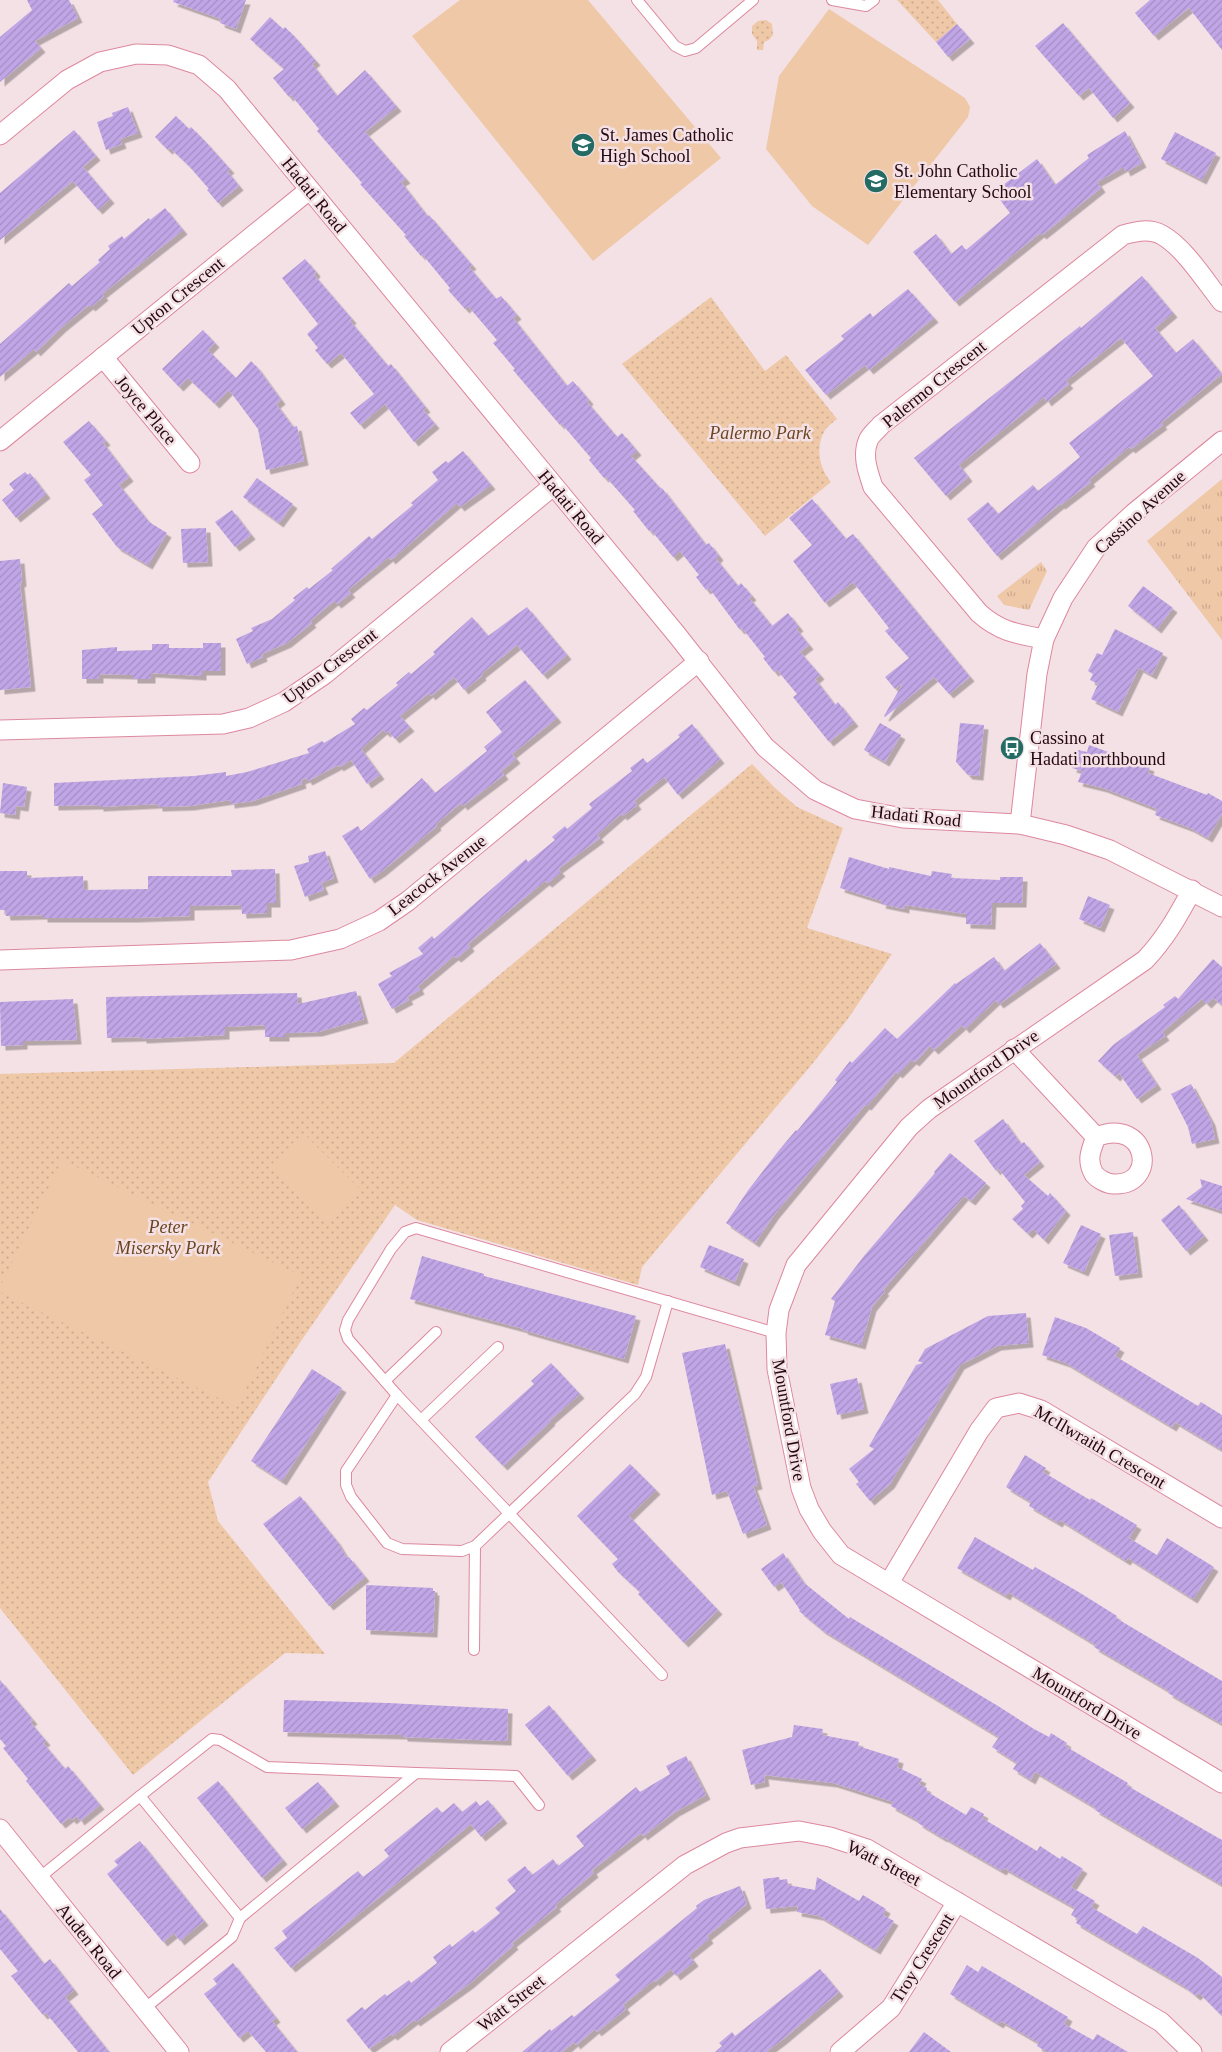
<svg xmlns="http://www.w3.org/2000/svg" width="1222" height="2052" viewBox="0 0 1222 2052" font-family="Georgia,serif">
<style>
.grass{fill:url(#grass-tufts)}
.park{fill:url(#park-dots)}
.garden{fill:#eec8a7}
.building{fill:url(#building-hatch);filter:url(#shadow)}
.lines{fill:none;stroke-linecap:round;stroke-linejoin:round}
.service-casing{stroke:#dd889e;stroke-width:12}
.minor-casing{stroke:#dd889e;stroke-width:21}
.service{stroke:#fff;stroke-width:10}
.minor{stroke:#fff;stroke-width:19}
.labels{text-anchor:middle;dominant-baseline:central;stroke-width:5;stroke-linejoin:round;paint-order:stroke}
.poi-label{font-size:18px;fill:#250711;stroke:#f4e1e5;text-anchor:start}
.street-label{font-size:18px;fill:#250711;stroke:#f4e1e5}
.park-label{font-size:18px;font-style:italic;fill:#6b451f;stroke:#f4e1e5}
</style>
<defs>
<pattern id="grass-tufts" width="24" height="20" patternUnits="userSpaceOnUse" patternTransform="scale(1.25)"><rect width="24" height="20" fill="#eec8a7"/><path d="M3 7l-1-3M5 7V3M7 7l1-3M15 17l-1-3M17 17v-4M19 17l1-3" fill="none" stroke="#ccaa8f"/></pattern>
<pattern id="park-dots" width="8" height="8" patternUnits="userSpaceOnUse" patternTransform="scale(1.25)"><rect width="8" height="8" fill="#eec8a7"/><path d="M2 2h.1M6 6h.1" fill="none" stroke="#ccaa8f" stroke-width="1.8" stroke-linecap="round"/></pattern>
<pattern id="building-hatch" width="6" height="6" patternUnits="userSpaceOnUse" patternTransform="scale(1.25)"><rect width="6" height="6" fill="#c0a6e6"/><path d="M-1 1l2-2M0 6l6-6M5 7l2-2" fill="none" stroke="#a58dc4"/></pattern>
<filter id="shadow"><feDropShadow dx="4.5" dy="4.5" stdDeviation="0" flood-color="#0004"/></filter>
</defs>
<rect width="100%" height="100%" fill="#f4e1e5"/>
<!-- grass -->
<g class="grass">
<polygon points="1222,479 1222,640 1147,541"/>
<polygon points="1041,562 1047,571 1029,610 1004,605 997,596"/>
</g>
<!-- park -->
<g class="park">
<polygon points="897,0 938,0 957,24 936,42"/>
<polygon points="766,20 772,24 773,35 769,40 764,42 763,50 757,50 757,41 752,34 752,26 758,21"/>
<path d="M711,297l54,74 21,-16 51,64c-4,3 -9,7 -12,11 -10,17 -6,38 6,52l-66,54 -143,-172z"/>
<polygon points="752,764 775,788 797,807 843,828 807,928 892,954 847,1020 813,1063 642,1267 638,1285 417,1220 395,1205 299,1344 208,1482 218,1521 325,1654 285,1653 133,1775 0,1608 0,1074 394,1063"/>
</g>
<!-- garden -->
<g class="garden">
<polygon points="460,0 588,0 721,158 593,261 412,36"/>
<polygon points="829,9 965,98 970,107 968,117 868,245 812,206 766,149 779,76"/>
<polygon points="303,1133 362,1191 330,1223 272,1164"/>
<polygon points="62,1160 301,1276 237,1407 0,1292 0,1287"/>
</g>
<!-- building -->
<g class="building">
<polygon points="27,0 69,0 78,18 35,41 41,48 0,82 0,37 32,10"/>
<polygon points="174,0 246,0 236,29 220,23 221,19 173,2"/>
<polygon points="1150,0 1222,0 1222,50 1189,8 1154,36 1135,13"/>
<polygon points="270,17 283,29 285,27 294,36 316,61 312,64 337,96 365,70 397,107 365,132 406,179 401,182 428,217 429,215 472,265 469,267 496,299 501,296 517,315 513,318 567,386 573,381 589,400 587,402 617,437 622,433 637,451 631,456 661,489 662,488 706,545 709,543 719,556 716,559 738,586 741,583 752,596 749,598 772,626 788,613 799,627 796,629 809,645 800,652 820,675 815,679 835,705 838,702 854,722 829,742 793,697 797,694 777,670 774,672 763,658 765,657 742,628 740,630 709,588 706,590 696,577 699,575 680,551 673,557 651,530 649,531 633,511 635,510 606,477 604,478 589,460 591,458 561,423 560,425 513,370 515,369 493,343 497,340 468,306 465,309 448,290 450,288 422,254 421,256 404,236 406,235 360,184 362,183 317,131 319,129 291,95 289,97 273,78 284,69 250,39"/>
<polygon points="1063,23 1130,103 1113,118 1089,88 1079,96 1035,46"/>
<polygon points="957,24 970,39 948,57 936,42"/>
<polygon points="128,107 138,133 120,139 122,144 106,150 97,122 113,116 112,113"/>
<polygon points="176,116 189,129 191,127 204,140 230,169 227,171 239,186 218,203 207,190 209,189 189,166 170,148 168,150 155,137"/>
<polygon points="74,130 96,156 83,167 110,199 98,210 73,181 0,240 0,193"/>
<polygon points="1125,131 1142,163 1126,172 1124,167 1097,182 1101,188 1042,235 1040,233 955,302 913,252 936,234 951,254 962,245 966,250 1010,213 994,192 1037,159 1055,185 1089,158 1087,155"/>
<polygon points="1175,132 1216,153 1202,180 1161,159"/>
<polygon points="165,208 183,230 102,294 104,296 91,307 89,305 62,327 36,352 34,349 0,377 0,344 69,283 72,286 100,262 98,260 110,249 108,246 122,236 124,239 149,218 150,220"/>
<polygon points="305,259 316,272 314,275 352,319 350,321 388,366 391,364 426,408 423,410 435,424 414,442 385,404 360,425 350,413 374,394 341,353 327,364 315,350 318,348 307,334 318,324 282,278"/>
<polygon points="1142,276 1173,313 1155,328 1176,353 1193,339 1222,374 1161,423 1163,425 1131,449 1129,447 1089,480 1091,482 1061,505 1060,504 997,556 967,519 988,502 998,514 1033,485 1038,491 1080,457 1069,443 1153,376 1121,338 1066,381 1069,384 1047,402 1044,397 959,465 968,477 946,496 914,458 1080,326 1081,328"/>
<polygon points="908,289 934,318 869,370 865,365 826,395 805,370 844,339 841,336 870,313 873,317"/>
<polygon points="203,330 215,343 208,350 236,378 251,361 257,367 281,400 276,404 293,427 297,426 304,461 266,470 258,429 229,390 215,404 188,378 179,387 162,369"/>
<polygon points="89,421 106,441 103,443 129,477 119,485 149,522 167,533 148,565 117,547 92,514 103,505 84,480 91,475 63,442"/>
<polygon points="463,451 491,485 460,507 457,503 391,560 389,557 348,590 351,593 337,604 334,601 310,621 312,623 287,643 262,654 263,657 247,664 236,639 253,631 251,628 272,619 295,600 293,598 307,587 309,589 333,570 331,569 369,536 372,539 413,505 411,503 438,480 432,472 446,461 448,463"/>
<polygon points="25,472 28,475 30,473 46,494 16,518 2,500 14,490 9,484"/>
<polygon points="257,478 293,504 279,523 243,497"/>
<polygon points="812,499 846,539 853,534 970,677 949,694 934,677 885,717 884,716 903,683 895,689 885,677 909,658 885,631 889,628 853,582 825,603 793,561 812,545 789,518"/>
<polygon points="232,510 251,535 235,547 215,522"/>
<polygon points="206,528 208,562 183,563 181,529"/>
<polygon points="20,559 22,582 20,583 31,687 0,690 0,561"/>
<polygon points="1143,586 1173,608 1157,629 1128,606"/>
<polygon points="527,607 567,655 543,675 517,645 481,674 482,676 464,690 454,677 431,696 429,693 400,716 410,727 395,739 388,731 386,733 383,730 361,749 380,775 367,784 351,760 339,767 338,765 308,781 306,778 301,780 302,784 253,801 230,804 230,800 190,806 158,807 158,804 99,807 99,805 54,806 54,783 194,776 226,772 226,776 247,772 309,753 307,749 322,741 324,743 355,724 351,719 364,708 367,710 398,685 396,683 409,672 411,674 435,654 433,652 472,617 488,636"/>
<polygon points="1115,629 1163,653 1152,675 1139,668 1118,712 1091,699 1098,684 1090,680 1093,674 1088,671 1097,653 1102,655"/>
<polygon points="203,643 221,643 221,671 202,671 202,676 151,673 151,679 133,679 133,675 99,674 99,679 82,679 82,650 117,647 117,651 152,650 152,644 169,644 169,648 203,648"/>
<polygon points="525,680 557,718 512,754 516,759 501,771 504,775 463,806 461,803 436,824 437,826 381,872 370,879 342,836 358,826 361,831 394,803 422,778 435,793 487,751 484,747 502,732 486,712"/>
<polygon points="880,723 901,735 885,762 864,750"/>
<polygon points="960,723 984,725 979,776 968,775 956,762"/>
<polygon points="692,724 720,759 678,795 664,777 634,801 637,805 623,816 621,814 597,835 600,838 558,869 561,872 548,883 545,881 468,944 470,947 457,958 454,956 418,986 420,990 407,997 409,1000 392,1009 378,984 392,976 389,973 423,954 418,948 432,936 434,939 526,859 528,862 555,840 552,837 565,826 567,829 592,808 589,804 632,771 630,768 643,758 647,763 680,737 678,735"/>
<polygon points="1089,745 1150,767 1148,773 1207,795 1208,793 1222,801 1222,814 1208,838 1190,828 1155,815 1157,809 1103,788 1078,782 1082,771 1072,768 1078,750 1087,752"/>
<polygon points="3,783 27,787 24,807 16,806 15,815 0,813"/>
<polygon points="325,851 334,878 321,883 324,890 305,897 294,866 309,862 308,856"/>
<polygon points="849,857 889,869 889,867 931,876 932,871 952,874 951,878 1000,880 1000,877 1023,877 1022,903 992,903 991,925 966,924 966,914 905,905 905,909 881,904 882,901 840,888"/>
<polygon points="275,869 276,903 267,903 267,913 242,914 241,905 190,906 190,916 133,918 43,918 43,915 6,916 5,910 0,910 0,871 27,871 27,878 83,876 84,890 148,889 148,876 232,876 231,870"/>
<polygon points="1088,896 1110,905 1100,928 1079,919"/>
<polygon points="1040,943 1056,964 999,1004 996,1000 965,1029 962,1025 934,1050 930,1046 915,1062 912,1060 898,1074 896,1072 867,1106 865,1105 774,1215 755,1243 726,1223 749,1189 780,1149 796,1130 797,1131 837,1082 835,1080 850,1061 852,1063 885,1028 897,1039 955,983 956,984 994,957 1004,971"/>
<polygon points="1213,959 1222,967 1222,1005 1213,998 1207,1004 1202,999 1162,1032 1165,1036 1137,1055 1157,1085 1137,1099 1119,1073 1116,1077 1098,1061 1113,1045 1165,1007 1163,1005 1175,996 1178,999"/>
<polygon points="356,991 364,1019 318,1032 285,1033 285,1037 265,1037 265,1025 225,1027 225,1035 142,1039 142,1037 107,1038 106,997 297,993 298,1004"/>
<polygon points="73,999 77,1040 23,1041 23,1045 1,1046 0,1002"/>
<polygon points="1191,1084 1211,1121 1215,1139 1192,1144 1188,1127 1171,1094"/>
<polygon points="1003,1119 1021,1144 1024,1142 1040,1162 1024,1175 1048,1196 1050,1193 1066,1211 1044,1240 1033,1229 1028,1234 1012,1219 1023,1209 1021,1206 1025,1202 998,1168 996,1171 974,1141"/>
<polygon points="950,1153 986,1183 971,1201 964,1196 883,1290 885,1291 872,1307 861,1345 825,1335 835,1301 831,1299 864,1256 935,1173 934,1172"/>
<polygon points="1200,1179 1222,1186 1222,1211 1186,1199 1202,1187"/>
<polygon points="1179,1205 1204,1236 1186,1251 1161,1220"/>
<polygon points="1081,1225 1101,1234 1084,1272 1063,1263"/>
<polygon points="1133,1232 1138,1273 1115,1276 1109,1235"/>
<polygon points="709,1245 744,1259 735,1282 700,1267"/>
<polygon points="422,1256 484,1274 484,1276 636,1316 624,1359 523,1330 524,1329 410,1299"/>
<polygon points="1026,1313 1029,1343 997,1346 960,1365 890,1484 870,1501 856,1484 859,1482 849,1469 874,1449 869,1446 916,1365 923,1363 918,1361 925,1349 988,1316"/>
<polygon points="1055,1317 1086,1328 1120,1348 1115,1356 1198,1406 1201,1402 1222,1415 1222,1450 1175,1422 1172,1427 1066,1363 1042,1355"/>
<polygon points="725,1344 758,1485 753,1486 767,1525 743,1534 727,1491 712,1495 682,1353"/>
<polygon points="551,1363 580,1394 550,1420 551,1421 503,1466 475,1437 534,1384 531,1381"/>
<polygon points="312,1369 342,1388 282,1481 251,1461"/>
<polygon points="857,1378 864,1409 837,1415 830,1384"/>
<polygon points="1025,1455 1046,1468 1043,1472 1090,1500 1091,1498 1137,1525 1129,1538 1157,1555 1167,1538 1214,1567 1193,1599 1128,1558 1126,1561 1060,1520 1058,1523 1029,1506 1031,1502 1006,1487"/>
<polygon points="630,1464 656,1490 629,1516 718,1610 684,1643 638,1594 640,1592 618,1572 612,1564 618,1559 577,1516"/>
<polygon points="300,1496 336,1540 347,1558 349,1557 365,1577 329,1606 263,1524"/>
<polygon points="975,1537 1033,1570 1035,1567 1077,1591 1117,1616 1116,1618 1222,1681 1222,1724 1168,1693 1169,1691 1094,1647 1096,1645 1008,1592 1006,1596 957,1568"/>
<polygon points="783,1553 803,1582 849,1619 850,1617 998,1706 1034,1729 1049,1737 1051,1733 1067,1743 1065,1746 1128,1783 1126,1785 1222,1840 1222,1885 1095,1810 1096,1808 1037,1773 1035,1772 1031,1780 1013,1769 1017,1763 992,1747 999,1737 822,1630 799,1611 800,1610 781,1582 774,1587 761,1569"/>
<polygon points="366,1585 433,1588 433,1591 435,1591 433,1633 366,1630"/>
<polygon points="0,1680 33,1720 30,1722 46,1741 43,1743 65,1769 68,1766 100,1805 80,1821 77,1816 72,1820 70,1817 61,1824 26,1781 28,1779 3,1748 6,1746 0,1739"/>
<polygon points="284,1700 388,1703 508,1709 507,1741 403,1737 403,1735 283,1732"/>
<polygon points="549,1705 592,1756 568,1776 525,1725"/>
<polygon points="794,1725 823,1729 822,1735 859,1742 858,1746 899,1759 897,1767 922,1779 919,1784 927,1788 926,1791 966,1815 971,1807 984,1814 982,1818 1037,1851 1040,1846 1060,1859 1062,1856 1083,1869 1071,1887 1095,1901 1091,1907 1137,1934 1143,1926 1198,1958 1222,1977 1222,2016 1199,1993 1196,1996 1185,1987 1076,1923 1078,1919 1071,1915 1075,1908 1004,1868 1002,1871 943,1837 943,1838 918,1823 919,1821 891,1806 893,1802 833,1783 764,1775 765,1782 751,1785 742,1750 792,1737"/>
<polygon points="686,1756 706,1795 675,1812 643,1836 641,1833 592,1870 594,1873 555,1905 557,1907 512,1943 514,1945 469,1984 416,2022 414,2020 393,2036 391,2034 369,2049 346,2020 362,2007 365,2010 385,1994 387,1996 409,1980 411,1983 437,1963 433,1957 450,1944 452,1947 473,1930 475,1933 500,1913 495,1908 516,1891 507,1880 525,1866 532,1875 553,1859 558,1866 584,1846 576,1836 636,1787 640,1792 670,1774 666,1766"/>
<polygon points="218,1781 283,1860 262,1878 197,1798"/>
<polygon points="318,1782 335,1802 302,1829 285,1808"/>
<polygon points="488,1800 503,1819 481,1837 471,1824 291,1968 274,1948 287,1938 282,1931 358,1871 363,1877 376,1867 389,1856 384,1850 437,1807 442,1813 454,1803 462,1812 476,1801 480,1806"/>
<polygon points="140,1841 204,1921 180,1941 174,1933 163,1942 107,1874 118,1865 114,1861"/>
<polygon points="779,1877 780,1880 787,1879 788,1885 815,1890 817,1877 859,1901 863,1895 886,1909 883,1915 894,1921 876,1950 819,1916 797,1912 798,1906 766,1909 763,1879"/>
<polygon points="740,1886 747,1904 707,1936 709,1939 689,1955 694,1962 676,1976 671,1969 655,1982 654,1980 623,2005 626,2009 597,2032 595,2029 576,2045 574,2042 562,2052 522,2052 550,2029 551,2031 572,2015 574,2017 620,1980 615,1975 697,1908 696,1906 704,1900"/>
<polygon points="0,1909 44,1964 50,1959 74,1990 65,1997 109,2052 78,2052 46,2013 43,2015 11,1976 18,1971 0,1949"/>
<polygon points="233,1963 276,2018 272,2021 297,2052 266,2052 248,2031 239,2038 204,1994 217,1984 213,1979"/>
<polygon points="967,1965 978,1972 982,1966 1068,2017 1064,2024 1093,2040 1097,2034 1128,2052 1047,2052 1037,2046 1039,2043 1001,2021 999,2024 950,1994"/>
<polygon points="820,1969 839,1992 782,2040 766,2052 715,2052 722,2046 719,2043 732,2032 735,2036"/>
<polygon points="924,2032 951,2052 909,2052"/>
</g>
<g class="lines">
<!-- service casing -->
<g class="service-casing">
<g id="service">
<polyline points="637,0 675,46 685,51 696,48 753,0"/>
<polyline points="832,0 866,6 874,0"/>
<polyline points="385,1381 436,1332"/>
<polyline points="397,1395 346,1471 346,1485 351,1497 387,1543 402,1549 462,1551 475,1546 635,1394 646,1377 668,1301"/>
<polyline points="421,1420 498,1347"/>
<polyline points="474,1650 475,1546"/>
<polyline points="662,1675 397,1395 348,1339 345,1330 348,1320 391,1249 405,1232 416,1228 776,1333"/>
<polyline points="140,1796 212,1739 220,1740 267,1767 416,1773"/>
<polyline points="39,1878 140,1796 240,1918"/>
<polyline points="144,2009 232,1937 240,1918 416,1773 516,1776 539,1805"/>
</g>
</g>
<!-- minor casing -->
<g class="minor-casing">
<g id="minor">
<polyline points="0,135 67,80 100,62 136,54 168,55 199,65 227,89 236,100 677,635 765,747 815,790 855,809 903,818 1020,824 1066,835 1110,850 1222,907"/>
<polyline points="103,357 190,463"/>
<polyline points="0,441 309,190"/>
<path d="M1044,639c-26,-5 -44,-7 -65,-26l-106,-126c-5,-15 -11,-31 -5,-46 2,-6 9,-11 13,-16l242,-190c13,-4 27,-7 39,0 23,13 43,46 60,67"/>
<polyline points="0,730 223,724 249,718 284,702 325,674 553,486"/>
<polyline points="1020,824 1037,674 1044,639 1063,598 1096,548 1134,513 1222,441"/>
<path d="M1192,890c-14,26 -27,49 -47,70l-216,149 -20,18 -113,138 -17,45 -3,23 1,36 24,119 8,21 13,22 19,24 381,228"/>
<polyline points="0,960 291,950 340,939 379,921 408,901 699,661"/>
<path d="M1014,1049l82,88c-5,13 -10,23 -2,37 4,5 13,10 20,10 45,2 34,-68 -18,-47"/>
<polyline points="889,1583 979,1431 996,1408 1019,1403 1041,1410 1222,1518"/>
<polyline points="0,1829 179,2052"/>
<polyline points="450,2052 685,1865 726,1843 740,1838 799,1831 830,1837 867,1849 1161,2022 1192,2052"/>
<polyline points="840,2052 891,2008 957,1902"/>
</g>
</g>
<!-- service -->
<use href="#service" class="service"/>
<!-- minor -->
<use href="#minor" class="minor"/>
</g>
<!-- icons -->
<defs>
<g id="school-disc" transform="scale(1.25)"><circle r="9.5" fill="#246c63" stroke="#f4e1e5"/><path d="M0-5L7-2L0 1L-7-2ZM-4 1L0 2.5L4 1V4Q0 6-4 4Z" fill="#fff"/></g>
<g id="bus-disc" transform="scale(1.25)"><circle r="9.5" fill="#246c63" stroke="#f4e1e5"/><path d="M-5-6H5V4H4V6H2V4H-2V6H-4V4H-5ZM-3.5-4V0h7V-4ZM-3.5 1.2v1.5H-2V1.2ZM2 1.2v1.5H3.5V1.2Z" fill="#fff"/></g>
</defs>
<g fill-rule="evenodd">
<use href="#school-disc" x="583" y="145"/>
<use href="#school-disc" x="876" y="181"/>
<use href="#bus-disc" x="1012" y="748"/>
</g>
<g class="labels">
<!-- poi labels -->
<g class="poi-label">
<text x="600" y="135">St. James Catholic<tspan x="600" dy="21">High School</tspan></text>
<text x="894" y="171">St. John Catholic<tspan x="894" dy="21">Elementary School</tspan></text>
<text x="1030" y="738">Cassino at<tspan x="1030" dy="21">Hadati northbound</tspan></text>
</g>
<!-- street labels -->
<g class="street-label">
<text transform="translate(314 195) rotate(51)">Hadati Road</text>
<text transform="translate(178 296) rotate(-39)">Upton Crescent</text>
<text transform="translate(934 384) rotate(-39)">Palermo Crescent</text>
<text transform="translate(146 410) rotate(50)">Joyce Place</text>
<text transform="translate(571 507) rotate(50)">Hadati Road</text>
<text transform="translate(1140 512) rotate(-42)">Cassino Avenue</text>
<text transform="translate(330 666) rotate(-37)">Upton Crescent</text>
<text transform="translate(916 816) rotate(6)">Hadati Road</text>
<text transform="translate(437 875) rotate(-38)">Leacock Avenue</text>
<text transform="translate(986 1069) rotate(-35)">Mountford Drive</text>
<text transform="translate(789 1420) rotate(80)">Mountford Drive</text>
<text transform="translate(1100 1447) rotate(30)">McIlwraith Crescent</text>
<text transform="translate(1087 1703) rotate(31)">Mountford Drive</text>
<text transform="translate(884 1863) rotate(27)">Watt Street</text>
<text transform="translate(89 1941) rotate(51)">Auden Road</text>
<text transform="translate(922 1958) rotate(-58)">Troy Crescent</text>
<text transform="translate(511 2003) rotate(-38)">Watt Street</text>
</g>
<!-- park labels -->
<g class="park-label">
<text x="760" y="433">Palermo Park</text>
<text x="168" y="1227">Peter<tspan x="168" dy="21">Misersky Park</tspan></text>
</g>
</g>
</svg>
